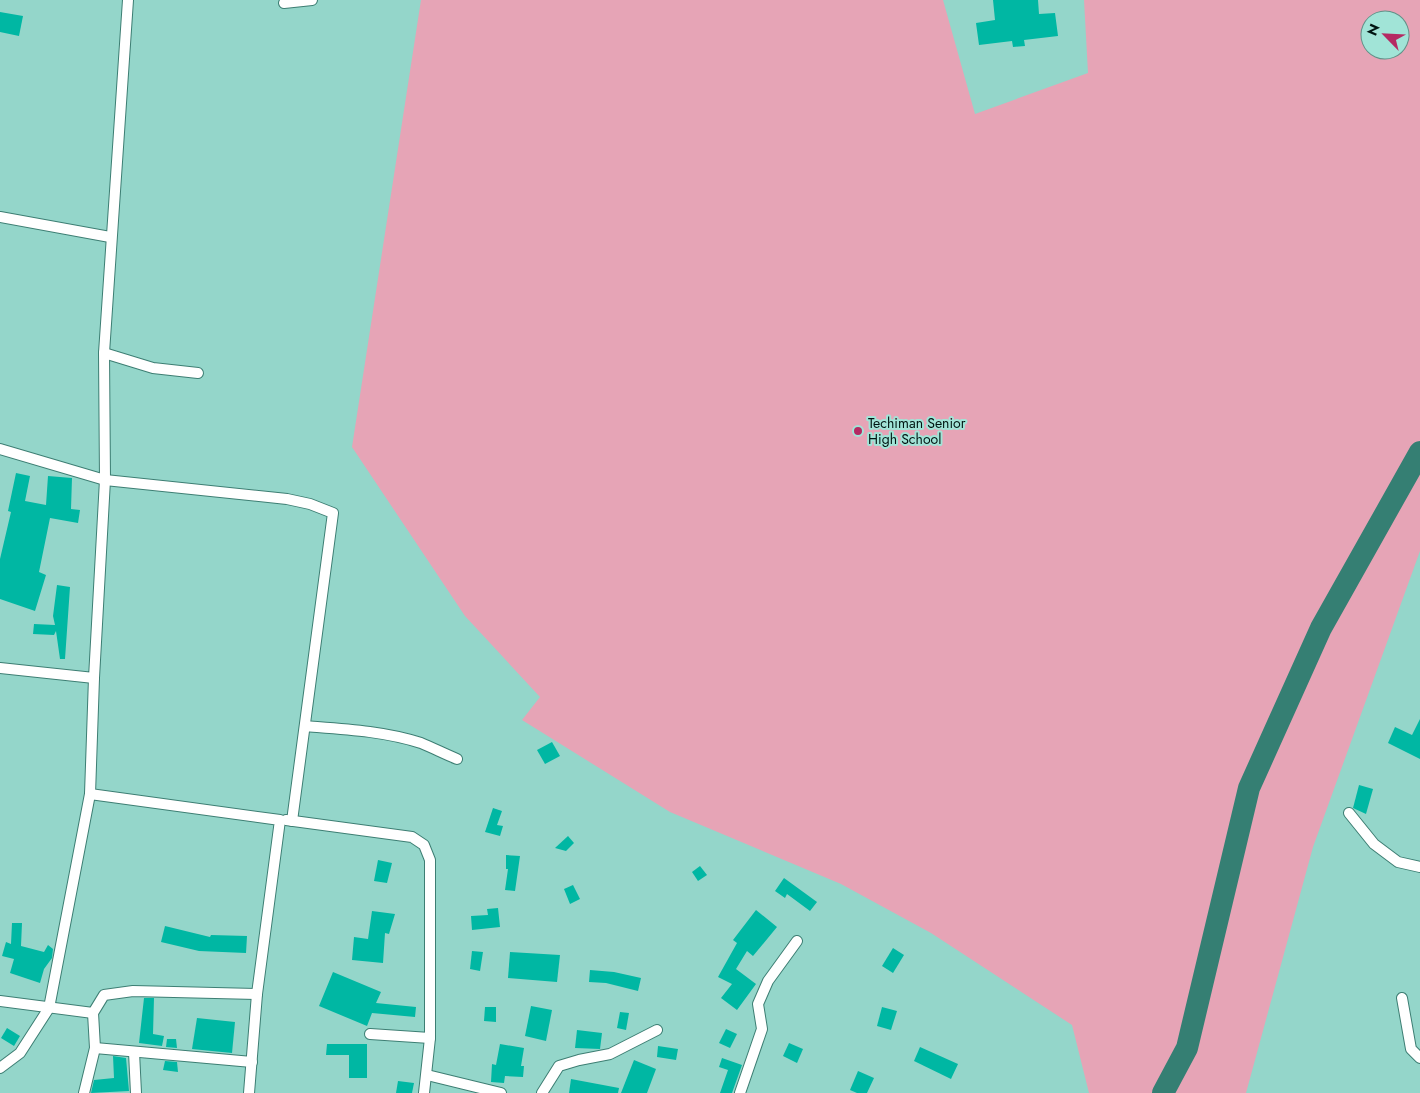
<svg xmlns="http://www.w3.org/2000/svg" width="1420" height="1093" viewBox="0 0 1420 1093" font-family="Jost,sans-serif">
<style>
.green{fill:#e6a4b6;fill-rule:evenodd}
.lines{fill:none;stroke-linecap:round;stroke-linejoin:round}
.river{stroke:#357f73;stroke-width:22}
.building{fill:#00b7a3}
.minor-casing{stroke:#3d7e73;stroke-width:12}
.minor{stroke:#fff;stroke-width:10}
.poi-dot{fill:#b52962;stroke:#a1e4d7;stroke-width:2}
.labels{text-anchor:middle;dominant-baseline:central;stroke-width:4;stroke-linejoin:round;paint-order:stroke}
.poi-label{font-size:14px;fill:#001512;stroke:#a1e4d7;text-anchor:start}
</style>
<rect width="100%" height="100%" fill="#94d6ca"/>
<!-- green -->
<path class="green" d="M421,0h522l32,114 113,-41 -4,-73h336v551l-107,296 -67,246h-157l-17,-68 -141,-92 -90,-49 -171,-72 -148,-92 18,-23 -75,-81 -113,-169zM1370,20h30v30h-30z"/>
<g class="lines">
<!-- river -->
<polyline class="river" points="1163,1093 1187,1048 1249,788 1321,628 1420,452"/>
</g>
<!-- building -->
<g class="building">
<polygon points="993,0 1038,0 1039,14 1055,13 1058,36 1024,40 1025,46 1013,47 1012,41 979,45 976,23 995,20"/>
<polygon points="0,12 23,16 19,36 0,32"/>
<polygon points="16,473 30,476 25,501 46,505 48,476 72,478 71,509 80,510 78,523 50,518 39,572 46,575 35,611 0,599 0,559 11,512 8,511"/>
<polygon points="57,585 70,587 65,659 60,659 56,631 54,635 33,634 34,624 55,625 53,616"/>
<polygon points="1420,719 1420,759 1388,743 1395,727 1412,735"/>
<polygon points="552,742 560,756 545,764 537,750"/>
<polygon points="1359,785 1373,789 1366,814 1353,808"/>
<polygon points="493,808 502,811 497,825 503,826 500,836 485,832"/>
<polygon points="568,836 574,843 566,851 555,848"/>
<polygon points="506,855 520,856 515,891 505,890 508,869 506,869"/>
<polygon points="378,860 392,863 387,883 374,881"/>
<polygon points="700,866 707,875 698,881 692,872"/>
<polygon points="784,878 817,902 810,911 787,894 785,898 775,891"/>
<polygon points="573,885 580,899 570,904 564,889"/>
<polygon points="498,908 500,927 472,930 471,916 488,915 487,909"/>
<polygon points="756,910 777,927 753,956 747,951 736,969 756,984 737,1010 721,998 732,984 718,977 737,943 733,940"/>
<polygon points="372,911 395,914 389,934 385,933 383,963 352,960 354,937 368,939"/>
<polygon points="12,923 22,923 21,946 44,952 48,945 53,949 52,958 44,969 40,983 10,973 14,959 2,956 6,942 11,944"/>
<polygon points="165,926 210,937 211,935 247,936 246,953 199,951 161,942"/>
<polygon points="893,948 904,955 893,973 882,966"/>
<polygon points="472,951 483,952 480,971 470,969"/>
<polygon points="510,952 560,955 557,982 508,978"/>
<polygon points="590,970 614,972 641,978 638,991 606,983 589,982"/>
<polygon points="333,972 381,992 376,1003 416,1007 415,1017 372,1013 367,1026 319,1006"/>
<polygon points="144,998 154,998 153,1034 164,1036 162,1046 139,1043"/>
<polygon points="531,1006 552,1010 546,1041 525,1036"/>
<polygon points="485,1007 496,1007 496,1022 484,1021"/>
<polygon points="882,1007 897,1011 891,1030 877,1026"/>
<polygon points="620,1012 629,1013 626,1030 617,1028"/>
<polygon points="197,1018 235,1022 232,1053 192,1049"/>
<polygon points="7,1028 20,1036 14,1046 1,1038"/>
<polygon points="726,1029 737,1034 730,1048 719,1043"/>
<polygon points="577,1030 602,1033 600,1049 575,1048"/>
<polygon points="167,1039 176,1039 177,1048 166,1047"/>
<polygon points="789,1043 803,1049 797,1063 783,1056"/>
<polygon points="327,1044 367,1044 367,1078 349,1078 349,1055 326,1055"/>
<polygon points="500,1044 524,1048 521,1066 524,1066 523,1077 505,1076 504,1083 491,1082 492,1064 496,1065"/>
<polygon points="658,1046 678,1049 676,1060 657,1057"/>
<polygon points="920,1047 958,1064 951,1079 914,1061"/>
<polygon points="113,1056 126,1058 129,1091 91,1093 94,1080 114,1078"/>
<polygon points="722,1058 742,1065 732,1093 720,1093 728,1070 719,1067"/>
<polygon points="634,1060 656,1069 647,1093 621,1093"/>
<polygon points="165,1061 177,1062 178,1072 163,1070"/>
<polygon points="858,1071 874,1078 867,1093 857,1093 850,1090"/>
<polygon points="571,1079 619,1088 618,1093 569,1093"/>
<polygon points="398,1081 414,1083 412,1093 396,1093"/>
</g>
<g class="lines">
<!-- minor casing -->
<g class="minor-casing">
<g id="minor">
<polyline points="284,3 312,0"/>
<polyline points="0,217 110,237"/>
<polyline points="104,353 153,368 198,373"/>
<polyline points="0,449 105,480 287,499 310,504 333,513 292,821"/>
<polyline points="0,668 94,678 105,480 104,353 128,0"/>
<path d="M305,726c38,3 79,5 116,17 12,5 24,11 36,16"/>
<polyline points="90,794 280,820 257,994 249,1093"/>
<polyline points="1349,813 1374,844 1398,862 1420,867"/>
<polyline points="286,820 412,837 424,845 430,860 430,1038 424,1093"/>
<polyline points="1402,998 1411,1049 1420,1058"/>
<polyline points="0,1001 93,1013"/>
<polyline points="370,1034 430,1038"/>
<polyline points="95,1048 252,1062"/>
<polyline points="134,1052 136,1093"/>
<polyline points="0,1068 20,1053 49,1008 90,794 94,678"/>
<polyline points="427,1075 501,1093"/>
<polyline points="84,1093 95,1048 93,1013 104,995 133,991 257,994"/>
<polyline points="542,1093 559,1066 579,1060 610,1054 657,1030"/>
<polyline points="740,1093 762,1029 758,1004 768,981 797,941"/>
</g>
</g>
<!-- minor -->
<use href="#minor" class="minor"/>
</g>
<!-- markers -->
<circle class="poi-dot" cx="858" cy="431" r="5"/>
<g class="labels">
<!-- poi labels -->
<g class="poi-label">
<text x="868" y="423">Techiman Senior<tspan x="868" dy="16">High School</tspan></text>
</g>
</g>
<!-- north arrow -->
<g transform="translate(1385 35) rotate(294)"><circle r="24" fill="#a1e4d7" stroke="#619188"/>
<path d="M0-4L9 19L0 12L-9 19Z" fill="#b52962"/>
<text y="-8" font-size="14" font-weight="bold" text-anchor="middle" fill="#001512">N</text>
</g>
</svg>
